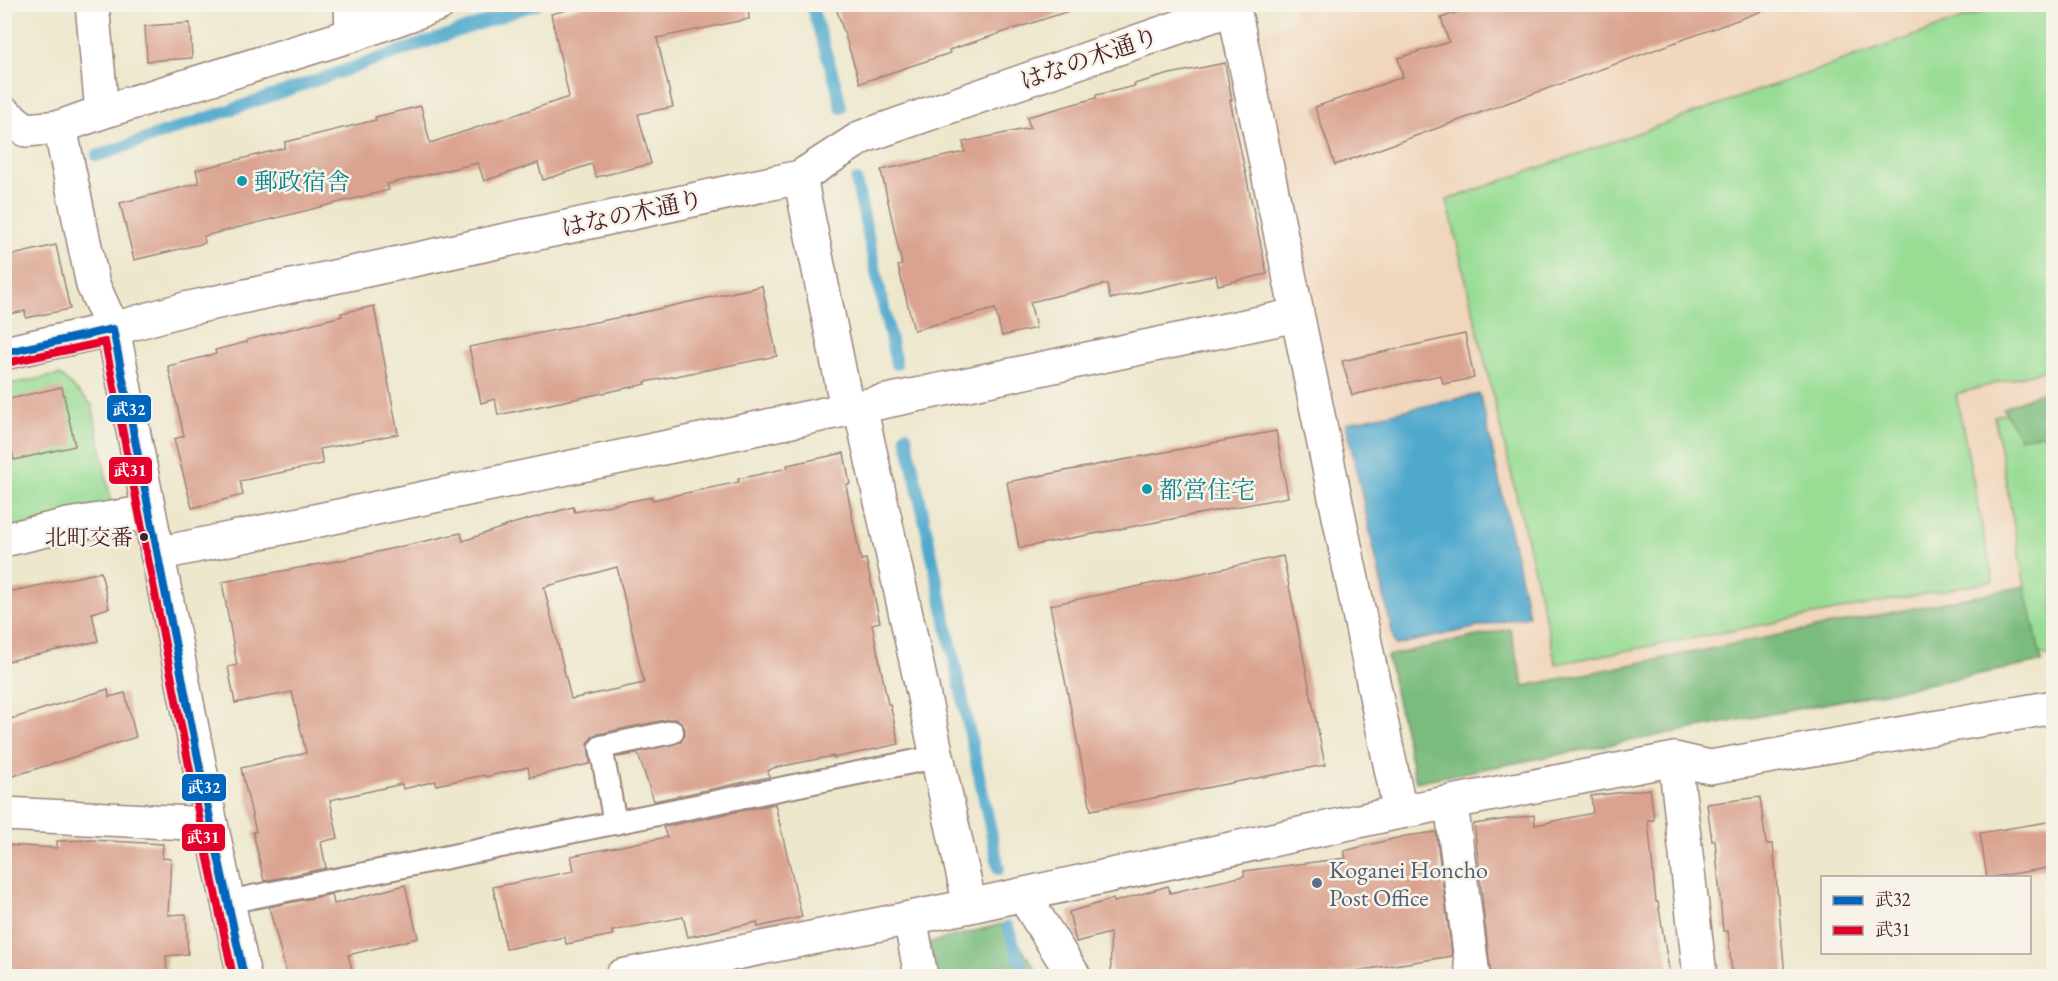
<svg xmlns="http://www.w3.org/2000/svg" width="2058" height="981" viewBox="0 0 2058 981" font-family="'EB Garamond','Noto Serif JP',serif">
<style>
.built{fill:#f0d6bc}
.green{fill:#99dd95;stroke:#727e60;stroke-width:1.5}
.forest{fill:#7abc7e;stroke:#626e54;stroke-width:1.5}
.water{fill:#50a9cd;stroke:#4d647c;stroke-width:1.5}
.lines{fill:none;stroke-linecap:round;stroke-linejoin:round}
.stream{stroke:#50a9cd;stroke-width:12}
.building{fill:#daa390;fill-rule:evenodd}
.service-casing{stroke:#9c837c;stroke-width:26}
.minor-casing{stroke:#9c837c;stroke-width:36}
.tertiary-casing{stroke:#9c837c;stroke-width:36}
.service{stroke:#fff;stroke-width:22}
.minor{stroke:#fff;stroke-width:33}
.tertiary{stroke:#fff;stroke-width:33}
.bus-1-casing{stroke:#f7f3e8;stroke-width:12}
.bus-2-casing{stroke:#f7f3e8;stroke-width:12}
.bus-1{stroke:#0065bd;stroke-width:8}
.bus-2{stroke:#e4002b;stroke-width:8}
.culture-dot{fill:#0f9aa8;stroke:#f7f3e8;stroke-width:2}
.bus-dot{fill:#4a1f2b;stroke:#f7f3e8;stroke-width:2}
.service-dot{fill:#5c6f8a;stroke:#f7f3e8;stroke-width:2}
.labels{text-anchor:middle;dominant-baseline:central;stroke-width:5;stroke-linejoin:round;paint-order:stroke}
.bus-label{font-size:22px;fill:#4a1f2b;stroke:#f7f3e8;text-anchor:end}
.street-label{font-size:24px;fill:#4a1f2b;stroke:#f7f3e8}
.culture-label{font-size:24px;fill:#0d838f;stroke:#f7f3e8;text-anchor:start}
.service-label{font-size:24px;fill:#4e5e75;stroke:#f7f3e8;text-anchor:start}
.line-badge{stroke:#f7f3e8;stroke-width:2}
.badge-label{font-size:16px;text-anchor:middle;font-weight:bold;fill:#fff}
</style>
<rect width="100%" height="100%" fill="#f7f3e8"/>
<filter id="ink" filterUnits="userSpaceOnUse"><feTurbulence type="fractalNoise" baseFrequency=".0167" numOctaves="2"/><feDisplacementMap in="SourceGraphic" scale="12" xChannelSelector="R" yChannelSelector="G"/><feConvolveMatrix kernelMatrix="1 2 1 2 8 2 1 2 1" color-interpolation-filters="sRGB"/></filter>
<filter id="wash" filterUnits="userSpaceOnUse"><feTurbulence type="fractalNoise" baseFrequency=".008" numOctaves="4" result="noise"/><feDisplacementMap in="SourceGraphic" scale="24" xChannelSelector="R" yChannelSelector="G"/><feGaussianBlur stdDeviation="1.35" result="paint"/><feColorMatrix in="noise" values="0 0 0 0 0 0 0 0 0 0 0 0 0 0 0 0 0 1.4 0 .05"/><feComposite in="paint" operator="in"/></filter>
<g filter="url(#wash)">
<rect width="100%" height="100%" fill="#ede7cc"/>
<!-- built -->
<polygon class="built" points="1293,4 2053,5 2053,402 1995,416 2042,662 1416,782 1387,656 1257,36 1295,18"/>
<!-- green -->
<g class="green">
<polygon points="2002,5 2053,5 2054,368 1956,394 1993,581 1556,664 1447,200"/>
<polygon points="60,375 92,405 112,507 5,530 5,385"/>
<polygon points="2053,402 2053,659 2037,653 1994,416"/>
</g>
<!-- forest -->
<g class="forest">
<polygon points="2053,387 2053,432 2020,438 2003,408"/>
<polygon points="2025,586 2042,662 1416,782 1387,656 1510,629 1524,686"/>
<polygon points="1005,923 1040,976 927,976 920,945"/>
</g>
<!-- water -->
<polygon class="water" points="1480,394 1529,616 1395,645 1346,423"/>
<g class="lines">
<!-- stream -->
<g class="stream">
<polyline points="811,4 836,85 841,108"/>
<polyline points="97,156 537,4"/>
<polyline points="856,180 896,364"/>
<polyline points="906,435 999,869"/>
<polyline points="1008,927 1025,976"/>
</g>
</g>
<g id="blocks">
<!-- building -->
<g class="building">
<polygon points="589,4 748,4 749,19 657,38 673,107 638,114 651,164 596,177 592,164 543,180 538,163 484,181 478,163 387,184 389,190 204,236 205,243 134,260 120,203 199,183 196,170 285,148 285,142 376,120 375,117 421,106 430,143 569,97 551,14"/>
<polygon points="835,4 1068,4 1069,11 949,50 950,53 860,83"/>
<polygon points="1480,4 1767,4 1768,9 1335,165 1315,107 1403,77 1398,58 1449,42 1441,18"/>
<polygon points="190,23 192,58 147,61 145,26"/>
<polygon points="1225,63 1232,100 1230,100 1267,274 1218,285 1216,275 1110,299 1107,284 1030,302 1036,328 1002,336 995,309 914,330 898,266 902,265 881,170 965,152 963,142 1030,128 1027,117 1096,98 1096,95 1135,86 1134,84 1170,74"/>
<polygon points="56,245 70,309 26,318 25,311 4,315 4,257"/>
<polygon points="762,286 777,356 645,382 646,384 498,415 495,399 481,403 469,347 626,316"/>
<polygon points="374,306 398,434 320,449 323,464 240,481 243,495 192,508 174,439 184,436 168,366 216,354 215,350 247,342 247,340 342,316 341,313"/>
<polygon points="1465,334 1474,378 1443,384 1441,375 1352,395 1342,361"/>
<polygon points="62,387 75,446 14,460 4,420 4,400"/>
<polygon points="1276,431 1288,497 1019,548 1007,482"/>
<path d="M844,453l6,31 -4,1 15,75 5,-1 14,63 -8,2 16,80h2l9,40 -65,14 -1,-2 -60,12 -5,3 1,6 -115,24 -16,-47 -21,3 64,-15 4,-6v-7l-3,-6 -5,-4h-8l-71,15 -6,3 -4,6 2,21 -60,13 -2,-10 -43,10 -1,-2 -48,10v-4l-33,8 -1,-5 -72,16 8,38 -17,4 5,26 -62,13 -11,-49h3l-15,-64 65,-15 -14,-61 -57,11 -7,-36 9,-2 -15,-83 120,-22 119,-27 2,8 52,-18 58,-16 2,5 77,-15v3l87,-18 -1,-3 50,-11 -1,-3zM617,567l27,116 -73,16 -27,-112z"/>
<polygon points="1283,556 1325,765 1091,810 1050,605"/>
<polygon points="101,572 109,608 92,613 98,641 4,662 4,593"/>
<polygon points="108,689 109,697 125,693 136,737 4,779 4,721"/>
<polygon points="1650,789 1654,820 1648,820 1656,902 1658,902 1670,976 1491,976 1474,824 1534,815 1535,825 1593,813 1591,796"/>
<polygon points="1760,797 1766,844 1773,844 1785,976 1732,976 1728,931 1723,931 1715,840 1712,841 1707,804"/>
<polygon points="775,804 802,917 758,927 757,922 688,937 683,917 612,931 613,935 566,944 565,937 506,949 493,887 574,871 571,856 667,837 663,827"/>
<polygon points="2054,821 2054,867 1987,878 1980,833"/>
<polygon points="1436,832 1452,956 1343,973 1343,976 1111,976 1110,933 1076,942 1069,912 1113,899 1114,902 1168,886 1170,893 1244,876 1244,871 1346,858 1344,851 1405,836"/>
<polygon points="91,840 163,844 162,858 171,859 168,915 186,914 188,954 166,956 167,976 4,976 4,845 57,848 57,841"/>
<polygon points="405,885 418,938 348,955 354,976 287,976 269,907 332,894 334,904"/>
</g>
</g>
</g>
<g filter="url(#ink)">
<use href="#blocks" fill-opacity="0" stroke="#9c837c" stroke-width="1.5"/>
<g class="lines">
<!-- service casing -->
<g class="service-casing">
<g id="service">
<polyline points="615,823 601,747 672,732"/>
<polyline points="228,902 936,757"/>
</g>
</g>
<!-- minor casing -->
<g class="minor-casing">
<g id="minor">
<polyline points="92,4 102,112"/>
<polyline points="351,4 352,35"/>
<polyline points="1234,8 1400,812"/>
<polyline points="4,113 26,130 60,127"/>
<polyline points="4,353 113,329 93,285 60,127 102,112 352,35 439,4"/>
<polyline points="860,406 970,906"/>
<polyline points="4,540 68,525 149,512"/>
<polyline points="1675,759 1700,976"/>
<polyline points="1451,803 1473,976"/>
<polyline points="4,814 211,824"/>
<polyline points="1023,895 1074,976"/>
<polyline points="910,918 921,976"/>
<polyline points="622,976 970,906 1400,812 1675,759 1710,767 2054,707"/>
</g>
</g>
<!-- tertiary casing -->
<g class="tertiary-casing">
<g id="tertiary">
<polyline points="800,177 847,408"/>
<polyline points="157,554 1297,315"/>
<polyline points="244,976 211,824 113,329 185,309 800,177 862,137 1234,8 1236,4"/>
</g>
</g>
<!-- service -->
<use href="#service" class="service"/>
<!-- minor -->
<use href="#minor" class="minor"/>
<!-- tertiary -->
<use href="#tertiary" class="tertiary"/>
<!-- bus-1 casing -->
<g class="bus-1-casing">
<polyline id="bus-1" points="4,353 113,329 211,824 244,976"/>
</g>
<!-- bus-2 casing -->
<g class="bus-2-casing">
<polyline id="bus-2" points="6,363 105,342 201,826 233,976"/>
</g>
<!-- bus-1 -->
<use href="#bus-1" class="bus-1"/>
<!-- bus-2 -->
<use href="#bus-2" class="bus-2"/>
</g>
</g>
<!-- markers -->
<g class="culture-dot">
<circle cx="242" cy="181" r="6"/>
<circle cx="1147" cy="489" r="6"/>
</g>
<circle class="bus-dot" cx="144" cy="537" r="5"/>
<circle class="service-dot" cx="1317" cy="883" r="6"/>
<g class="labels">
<!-- bus labels -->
<g class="bus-label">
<text x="133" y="537">北町交番</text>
</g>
<!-- street labels -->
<g class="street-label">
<text transform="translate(1089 58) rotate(-19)">はなの木通り</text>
<text transform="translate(632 213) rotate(-12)">はなの木通り</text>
</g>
<!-- culture labels -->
<g class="culture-label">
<text x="254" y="181">郵政宿舎</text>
<text x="1159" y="489">都営住宅</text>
</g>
<!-- service labels -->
<g class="service-label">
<text x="1329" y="869">Koganei Honcho<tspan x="1329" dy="28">Post Office</tspan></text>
</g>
</g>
<g class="line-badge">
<rect x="106" y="394" width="46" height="29" rx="6" fill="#0065bd"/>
<rect x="108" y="456" width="45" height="29" rx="6" fill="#e4002b"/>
<rect x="181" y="773" width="46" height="29" rx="6" fill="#0065bd"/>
<rect x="181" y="823" width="45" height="29" rx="6" fill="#e4002b"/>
</g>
<g class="badge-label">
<text x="129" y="415">武32</text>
<text x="130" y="476">武31</text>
<text x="204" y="793">武32</text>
<text x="203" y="843">武31</text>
</g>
<!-- margin -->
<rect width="2058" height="981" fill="none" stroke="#f7f3e8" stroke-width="24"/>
<!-- legend -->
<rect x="1821" y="876" width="210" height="78" fill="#f7f3e8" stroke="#b29e9c" stroke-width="1.5"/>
<rect x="1833" y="896" width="30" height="9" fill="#0065bd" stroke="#b29e9c" stroke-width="1.5"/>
<text x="1875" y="906" font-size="18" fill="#4a1f2b">武32</text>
<rect x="1833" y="926" width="30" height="9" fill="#e4002b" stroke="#b29e9c" stroke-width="1.5"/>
<text x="1875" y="936" font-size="18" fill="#4a1f2b">武31</text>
</svg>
